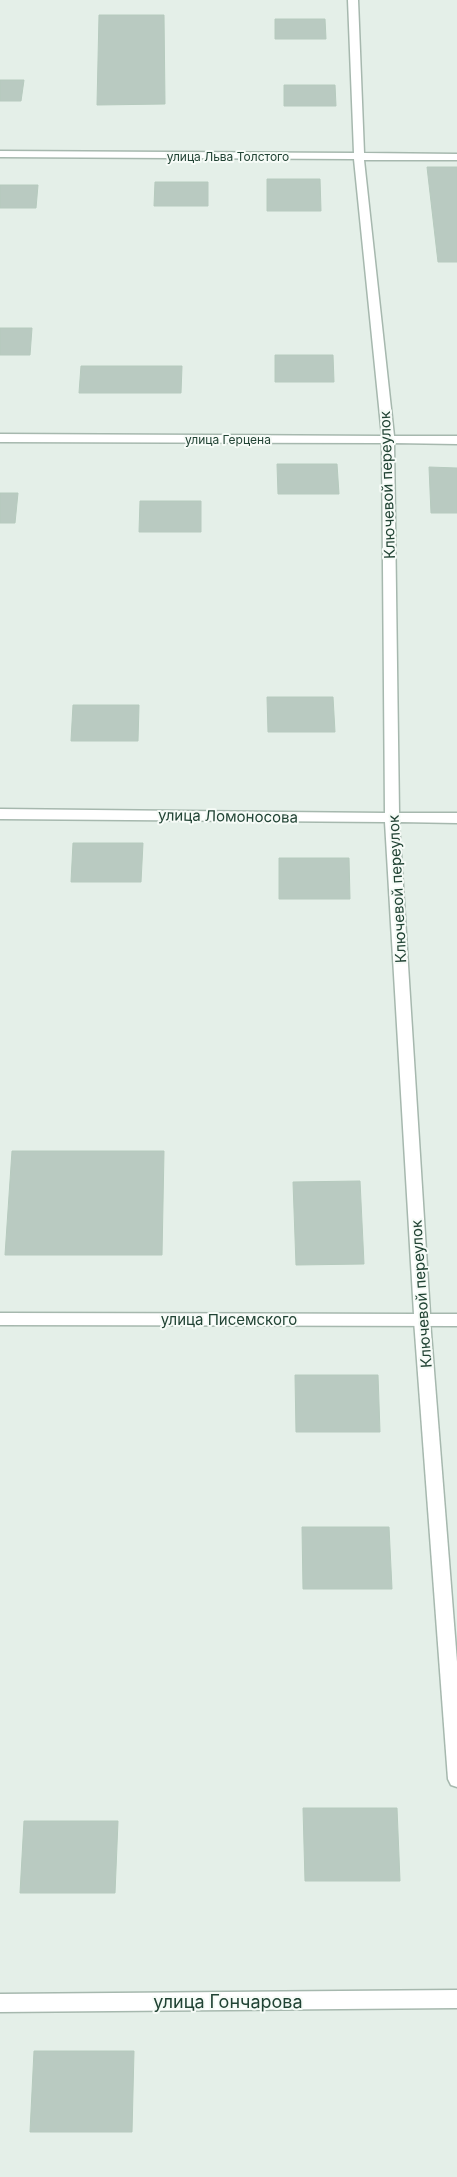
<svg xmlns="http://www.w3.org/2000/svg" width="457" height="2177" viewBox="0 0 457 2177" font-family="Inter,sans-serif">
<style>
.building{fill:#b9cac1;stroke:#b6cabe}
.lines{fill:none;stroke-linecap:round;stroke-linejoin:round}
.service-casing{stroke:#a6b8ae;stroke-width:3}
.minor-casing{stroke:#a6b8ae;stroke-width:3}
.service{fill:#fff;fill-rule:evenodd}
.minor{fill:#fff;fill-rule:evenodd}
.labels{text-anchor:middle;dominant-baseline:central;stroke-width:4;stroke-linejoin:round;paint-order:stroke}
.far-street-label{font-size:12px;fill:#214334;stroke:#f6fbf7}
.street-label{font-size:15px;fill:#214334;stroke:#f6fbf7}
.near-street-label{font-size:18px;fill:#214334;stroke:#f6fbf7}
</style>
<rect width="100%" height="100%" fill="#e4efe8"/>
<!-- building -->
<g class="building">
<polygon points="99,15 164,15 165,104 97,105"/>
<polygon points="275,19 325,19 326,39 275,39"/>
<polygon points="0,80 24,80 21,101 0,101"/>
<polygon points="284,85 335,85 336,106 284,106"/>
<polygon points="427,167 457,167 457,262 438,262"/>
<polygon points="267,179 320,179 321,211 267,211"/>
<polygon points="155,182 208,182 208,206 154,206"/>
<polygon points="0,185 38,185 36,208 0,208"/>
<polygon points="0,328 32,328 30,355 0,355"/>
<polygon points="275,355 333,355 334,382 275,382"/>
<polygon points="81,366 182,366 181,393 79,393"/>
<polygon points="277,464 337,464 339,494 278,494"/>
<polygon points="429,467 457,468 457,513 431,513"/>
<polygon points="0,493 18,493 15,523 0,523"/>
<polygon points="140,501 201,501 201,532 139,532"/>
<polygon points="267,697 333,697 335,732 268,732"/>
<polygon points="73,705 139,705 138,741 71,741"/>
<polygon points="73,843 143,843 141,882 71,882"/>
<polygon points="279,858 349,858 350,899 279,899"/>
<polygon points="12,1151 164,1151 162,1255 5,1255"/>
<polygon points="360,1181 364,1264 296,1265 293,1182"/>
<polygon points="295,1375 378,1375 380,1432 296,1432"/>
<polygon points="302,1527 389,1527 392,1589 303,1589"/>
<polygon points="303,1808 397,1808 400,1881 305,1881"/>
<polygon points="24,1821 118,1821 115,1893 20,1893"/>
<polygon points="34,2051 134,2051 132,2132 30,2132"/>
</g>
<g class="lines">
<!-- service casing -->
<g class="service-casing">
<polygon id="service" points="422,1314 428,1316 430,1320 457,1662 457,1787 451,1785 448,1779 414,1320 416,1316"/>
</g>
<!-- minor casing -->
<g class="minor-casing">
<g id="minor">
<polygon points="348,0 358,0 364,153 457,154 457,160 364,160 394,436 457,436 457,444 394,443 399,813 457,813 457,823 399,822 430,1314 457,1314 457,1326 0,1325 0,1313 414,1314 385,822 0,819 0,809 385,813 382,443 0,442 0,434 382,436 354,159 0,157 0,151 354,153"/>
<polygon points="457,1990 457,2008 0,2012 0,1994"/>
</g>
</g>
<!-- service -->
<use href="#service" class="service"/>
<!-- minor -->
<use href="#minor" class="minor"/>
</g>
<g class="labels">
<!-- far-street labels -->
<g class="far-street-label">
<text x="228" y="156">улица Льва Толстого</text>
<text x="228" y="439">улица Герцена</text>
</g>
<!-- street labels -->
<g class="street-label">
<text transform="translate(387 485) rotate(-92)">Ключевой переулок</text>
<text transform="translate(228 816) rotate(1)">улица Ломоносова</text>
<text transform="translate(397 889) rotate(-93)">Ключевой переулок</text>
<text transform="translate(421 1294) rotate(-94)">Ключевой переулок</text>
<text x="229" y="1319">улица Писемского</text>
</g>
<!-- near-street labels -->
<g class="near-street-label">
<text x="228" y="2001">улица Гончарова</text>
</g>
</g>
</svg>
